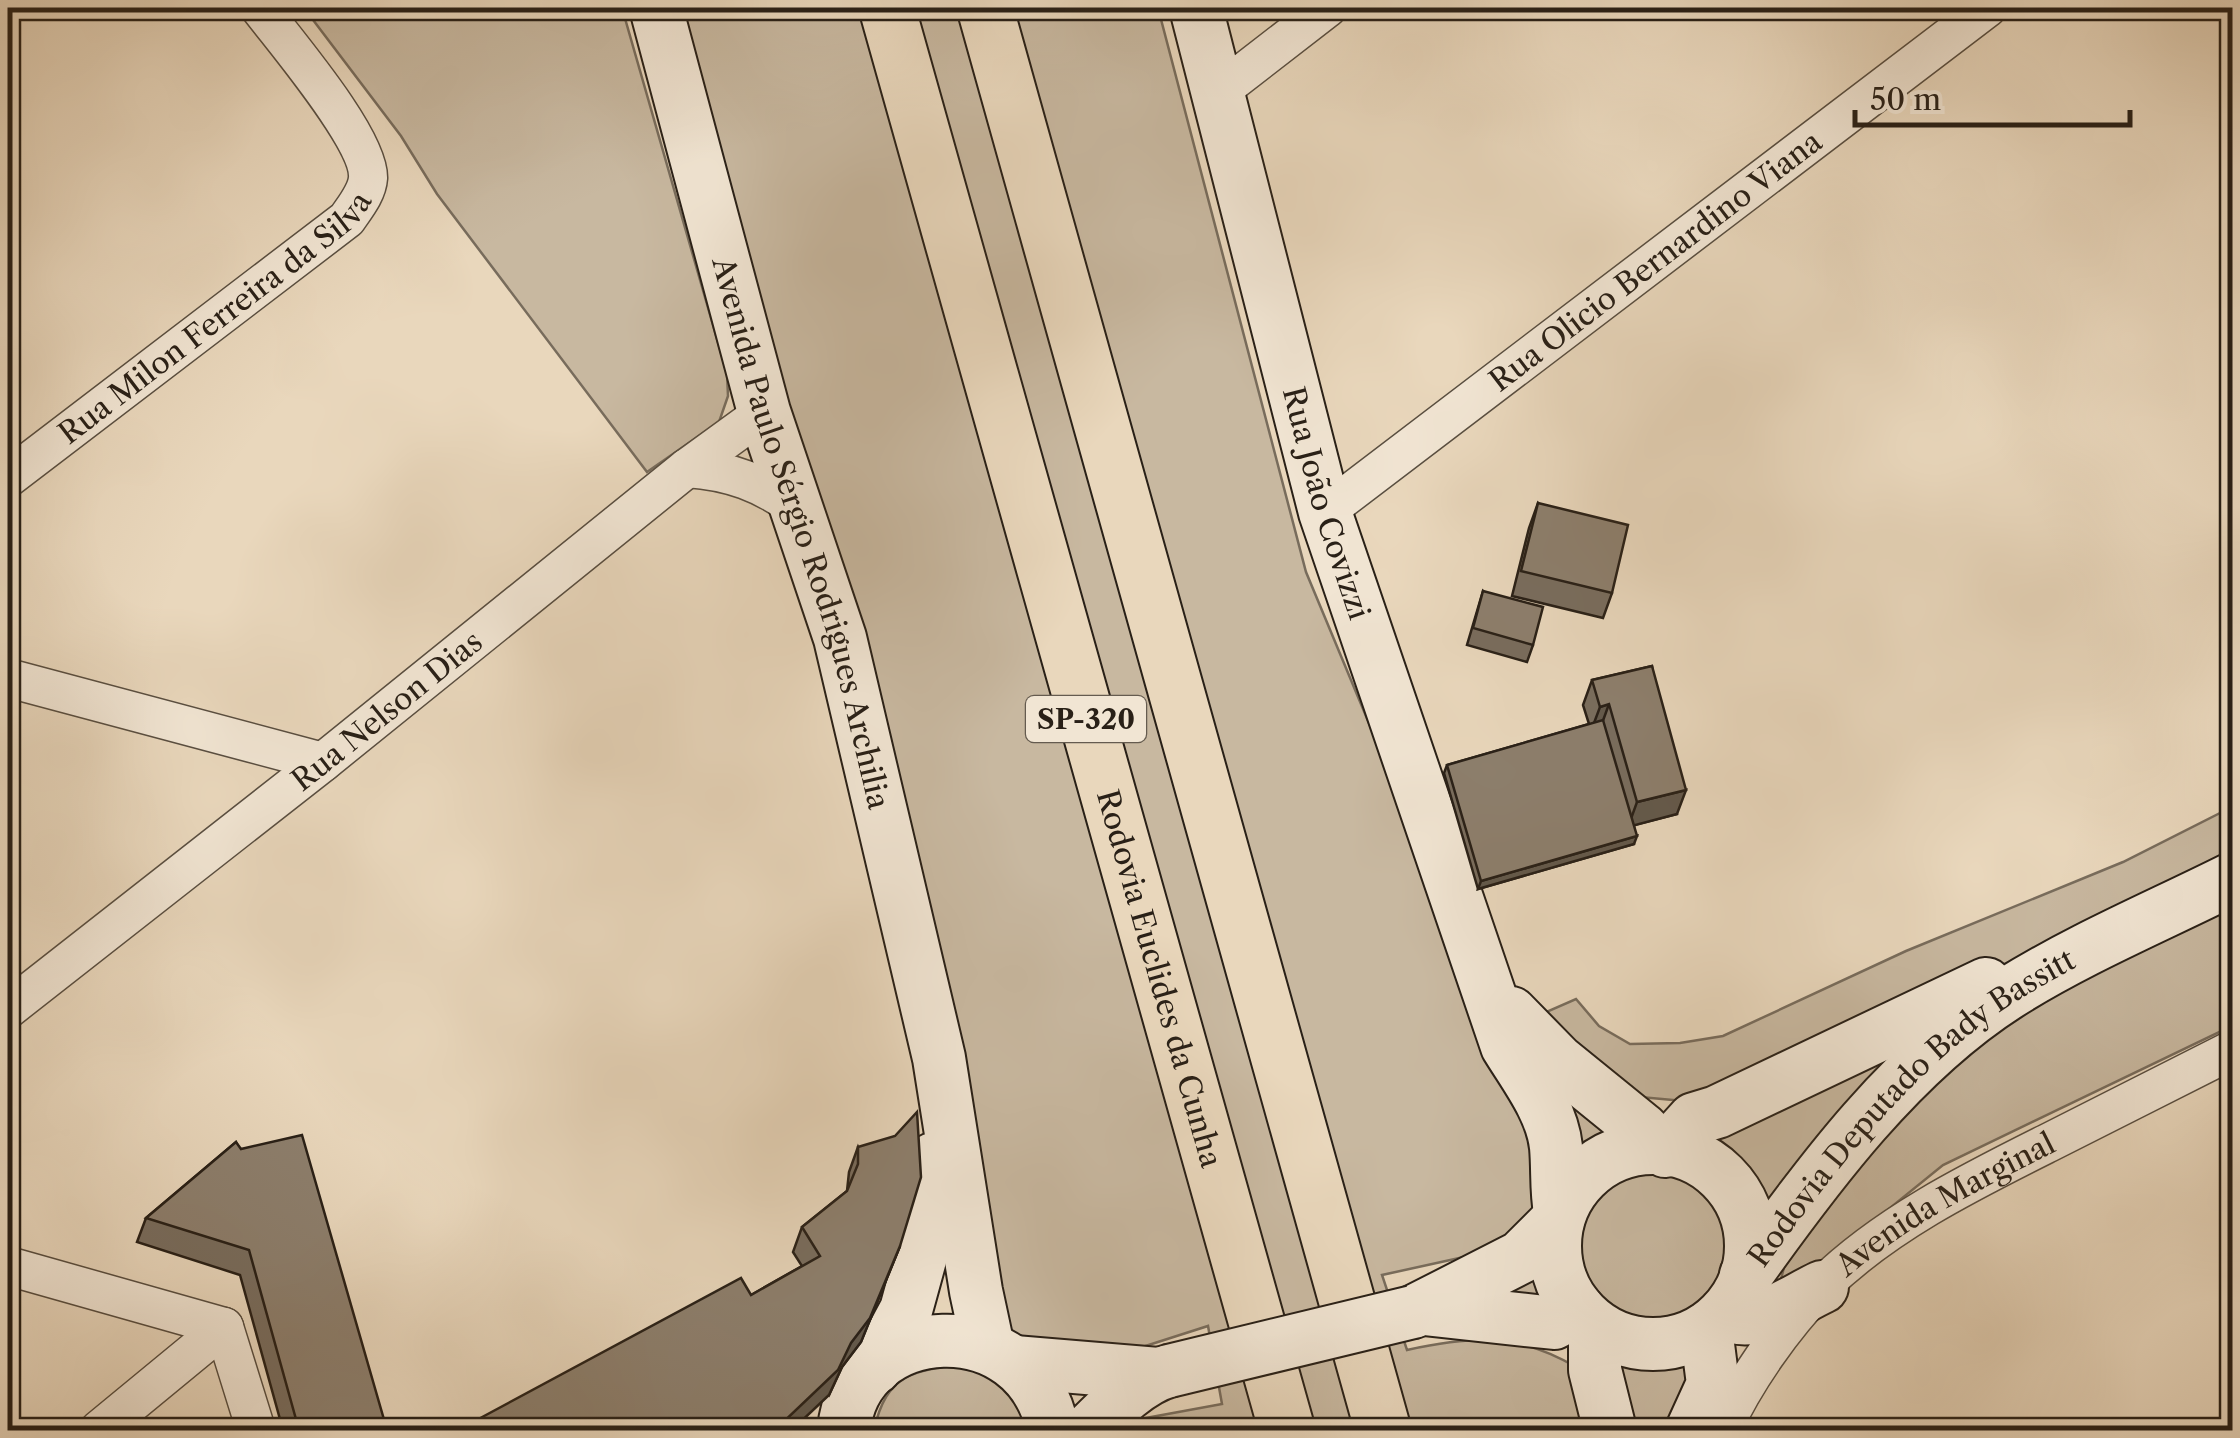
<svg xmlns="http://www.w3.org/2000/svg" width="2240" height="1438" viewBox="0 0 2240 1438" font-family="'Libre Caslon Text',serif">
<style>
.green{fill:#c8b8a0;stroke:#786c5c;stroke-width:2.5}
.lines{fill:none;stroke-linecap:round;stroke-linejoin:round}
.street-casing{stroke:#594e40;stroke-width:41}
.secondary-casing{stroke:#292017;stroke-width:56}
.highway-casing{stroke:#292017;stroke-width:59}
.street{stroke:#f1e5d3;stroke-width:38}
.secondary{stroke:#f1e5d3;stroke-width:52}
.highway{stroke:#e9d7bc;stroke-width:55}
.secondary-bridge-casing{stroke:#292017;stroke-width:56;stroke-linecap:butt}
.secondary-bridge{stroke:#f1e5d3;stroke-width:52}
.wall{fill:#796d5e;stroke:#292017;stroke-width:2.5}
.shaded-wall{fill:#63594c;stroke:#292017;stroke-width:2.5}
.building{fill:#8d7f6d;stroke:#292017;stroke-width:2.5}
.labels{text-anchor:middle;dominant-baseline:central;stroke-width:9;stroke-linejoin:round;paint-order:stroke}
.shield{fill:#f1e5d3;stroke:#655b4f;stroke-width:2.5}
.shield-label{font-size:28px;font-weight:bold;fill:#292017}
.street-label{font-size:30px;fill:#292017;stroke:#f1e5d3}
</style>
<rect width="100%" height="100%" fill="#e9d7bc"/>
<filter id="stains"><feTurbulence type="fractalNoise" baseFrequency=".002" numOctaves="4"/><feColorMatrix values="0 0 0 0 .2 0 0 0 0 .09 0 0 0 0 .02 0 0 0 .5 -.17"/></filter>
<radialGradient id="worn" r=".72"><stop offset=".6" stop-color="#630" stop-opacity="0"/><stop offset="1" stop-color="#630" stop-opacity=".3"/></radialGradient>
<!-- green -->
<g class="green">
<polygon points="304,8 622,8 727,374 728,396 719,422 647,472 437,194 401,136"/>
<path d="M679,8h479l148,564 229,550 -2,93 -51,38 -100,22 25,75c65,-14 110,-18 169,17l17,63h-477l19,-10 87,-16 -14,-78 -75,24 -52,6 -86,-26 -211,-934z"/>
<polygon points="2232,807 2232,856 2084,930 1684,1101 1629,1096 1537,1016 1576,999 1599,1026 1630,1044 1680,1043 1723,1036 1906,951 2123,862"/>
<polygon points="2232,893 2232,1026 1943,1165 1843,1246 1813,1287 1781,1279 1792,1236 1966,1042"/>
<path d="M1980,999l-222,221c-10,-40 -35,-59 -71,-77z"/>
<polygon points="1515,1031 1631,1143 1588,1164 1570,1184"/>
<circle cx="1653" cy="1248" r="81"/>
<polygon points="1547,1246 1564,1309 1557,1316 1488,1284"/>
<polygon points="1607,1349 1635,1357 1698,1352 1678,1430 1623,1430"/>
<path d="M969,1364l45,29 14,37h-154c13,-59 42,-60 95,-66z"/>
</g>
<g class="lines">
<!-- street casing -->
<g class="street-casing">
<g id="street">
<polyline points="1216,94 1327,8"/>
<path d="M687,468c44,3 75,15 110,40"/>
<path id="s1" d="M8,478l339,-259c8,-12 20,-26 21,-41 2,-38 -83,-137 -108,-170"/>
<path id="s2" d="M1325,512l662,-504"/>
<polyline points="8,678 323,762"/>
<path id="s3" d="M8,1009l315,-247 364,-294 77,-56"/>
<polyline points="8,1266 224,1327 256,1430"/>
<polyline points="99,1430 224,1327"/>
<path id="s4" d="M1722,1430c23,-50 61,-104 100,-144 63,-62 148,-104 226,-143 61,-31 123,-62 184,-93"/>
</g>
</g>
<!-- secondary casing -->
<g class="secondary-casing">
<g id="secondary">
<path id="s5" d="M656,8l108,404 76,226 99,420 37,233 12,56"/>
<path id="s6" d="M1196,8l129,504 182,534c19,31 45,64 49,101 2,23 0,43 4,65"/>
<polyline points="1511,1013 1558,1061 1643,1130 1652,1148"/>
<circle cx="1653" cy="1246" r="98"/>
<polyline points="1665,1151 1694,1119 1717,1112 1986,984"/>
<path id="s7" d="M1746,1275c72,-101 156,-214 263,-282 70,-44 149,-77 223,-114"/>
<polyline points="1424,1309 1554,1323 1577,1308"/>
<polyline points="1413,1312 1521,1257 1558,1220"/>
<path d="M1724,1314c34,15 66,-12 98,-27"/>
<polyline points="1595,1326 1595,1370 1610,1430"/>
<polyline points="1014,1362 1158,1374"/>
<polyline points="875,1368 906,1310 933,1212 933,1159"/>
<path d="M844,1430c10,-113 184,-125 209,0"/>
<path d="M1089,1430c21,-21 50,-51 80,-59"/>
<polyline points="1692,1430 1713,1384 1706,1329"/>
</g>
</g>
<!-- highway casing -->
<g class="highway-casing">
<g id="highway">
<path id="s8" d="M887,8l400,1422"/>
<polyline points="985,8 1383,1430"/>
</g>
</g>
<!-- street -->
<use href="#street" class="street"/>
<!-- secondary -->
<use href="#secondary" class="secondary"/>
<!-- highway -->
<use href="#highway" class="highway"/>
<!-- secondary-bridge casing -->
<g class="secondary-bridge-casing">
<polyline id="secondary-bridge" points="1169,1371 1413,1312"/>
</g>
<!-- secondary-bridge -->
<use href="#secondary-bridge" class="secondary-bridge"/>
</g>
<!-- wall -->
<g class="wall">
<polygon points="1538,503 1612,593 1603,618 1512,596 1529,528"/>
<polygon points="1483,591 1533,645 1527,662 1467,645"/>
<polygon points="1652,666 1677,814 1634,825 1634,844 1478,889 1444,773 1447,765 1589,724 1583,705 1592,680"/>
<polygon points="236,1142 387,1430 283,1430 240,1275 137,1242 146,1218"/>
<polygon points="858,1147 900,1246 861,1342 842,1367 829,1395 751,1295 802,1266 793,1252 802,1227 847,1191 849,1172"/>
</g>
<!-- shaded-wall -->
<g class="shaded-wall">
<polygon points="1609,704 1600,729 1591,731 1600,707"/>
<polygon points="1686,790 1677,814 1628,827 1637,802"/>
<polygon points="1637,836 1634,844 1478,889 1481,881"/>
<polygon points="900,1246 861,1342 842,1367 829,1395 792,1430 775,1430"/>
</g>
<!-- building -->
<g class="building">
<polygon points="1538,503 1628,525 1612,593 1521,571"/>
<polygon points="1483,591 1543,607 1533,645 1473,628"/>
<polygon points="1652,666 1686,790 1637,802 1609,704 1600,707 1592,680"/>
<polygon points="1603,720 1637,836 1481,881 1447,765"/>
<polygon points="917,1112 921,1177 900,1246 870,1318 851,1343 838,1370 775,1430 458,1430 741,1278 751,1295 820,1256 802,1227 847,1191 858,1164 858,1147 895,1136"/>
<polygon points="302,1135 387,1430 299,1430 249,1250 146,1218 236,1142 241,1149"/>
</g>
<g class="labels">
<!-- shield labels -->
<rect class="shield" x="1026" y="696" width="120" height="46" rx="8"/>
<g class="shield-label">
<text x="1086" y="719">SP-320</text>
</g>
<!-- street labels -->
<g class="street-label">
<text stroke="none"><textPath href="#s2" startOffset="415">Rua Olicio Bernardino Viana</textPath></text>
<text stroke="none"><textPath href="#s1" startOffset="262">Rua Milon Ferreira da Silva</textPath></text>
<text stroke="none"><textPath href="#s6" startOffset="512">Rua João Covizzi</textPath></text>
<text stroke="none"><textPath href="#s5" startOffset="545">Avenida Paulo Sérgio Rodrigues Archilia</textPath></text>
<text stroke="none"><textPath href="#s3" startOffset="482">Rua Nelson Dias</textPath></text>
<text stroke="none"><textPath href="#s8" startOffset="1008">Rodovia Euclides da Cunha</textPath></text>
<text stroke="none"><textPath href="#s7" startOffset="238">Rodovia Deputado Bady Bassitt</textPath></text>
<text stroke="none"><textPath href="#s4" startOffset="325">Avenida Marginal</textPath></text>
</g>
</g>
<!-- margin -->
<rect width="2240" height="1438" fill="none" stroke="#e9d7bc" stroke-width="40"/>
<rect x="10" y="10" width="2220" height="1418" fill="none" stroke="#292017" stroke-width="5"/>
<rect x="20" y="20" width="2200" height="1398" fill="none" stroke="#292017" stroke-width="2.5"/>
<!-- scale -->
<path d="M1855 110v15h275v-15" fill="none" stroke="#292017" stroke-width="5"/>
<text x="1870" y="110" font-size="30" fill="#292017" stroke="#f1e5d3" stroke-width="8" paint-order="stroke">50 m</text>
<rect width="100%" height="100%" filter="url(#stains)"/>
<rect width="100%" height="100%" fill="url(#worn)"/>
</svg>
